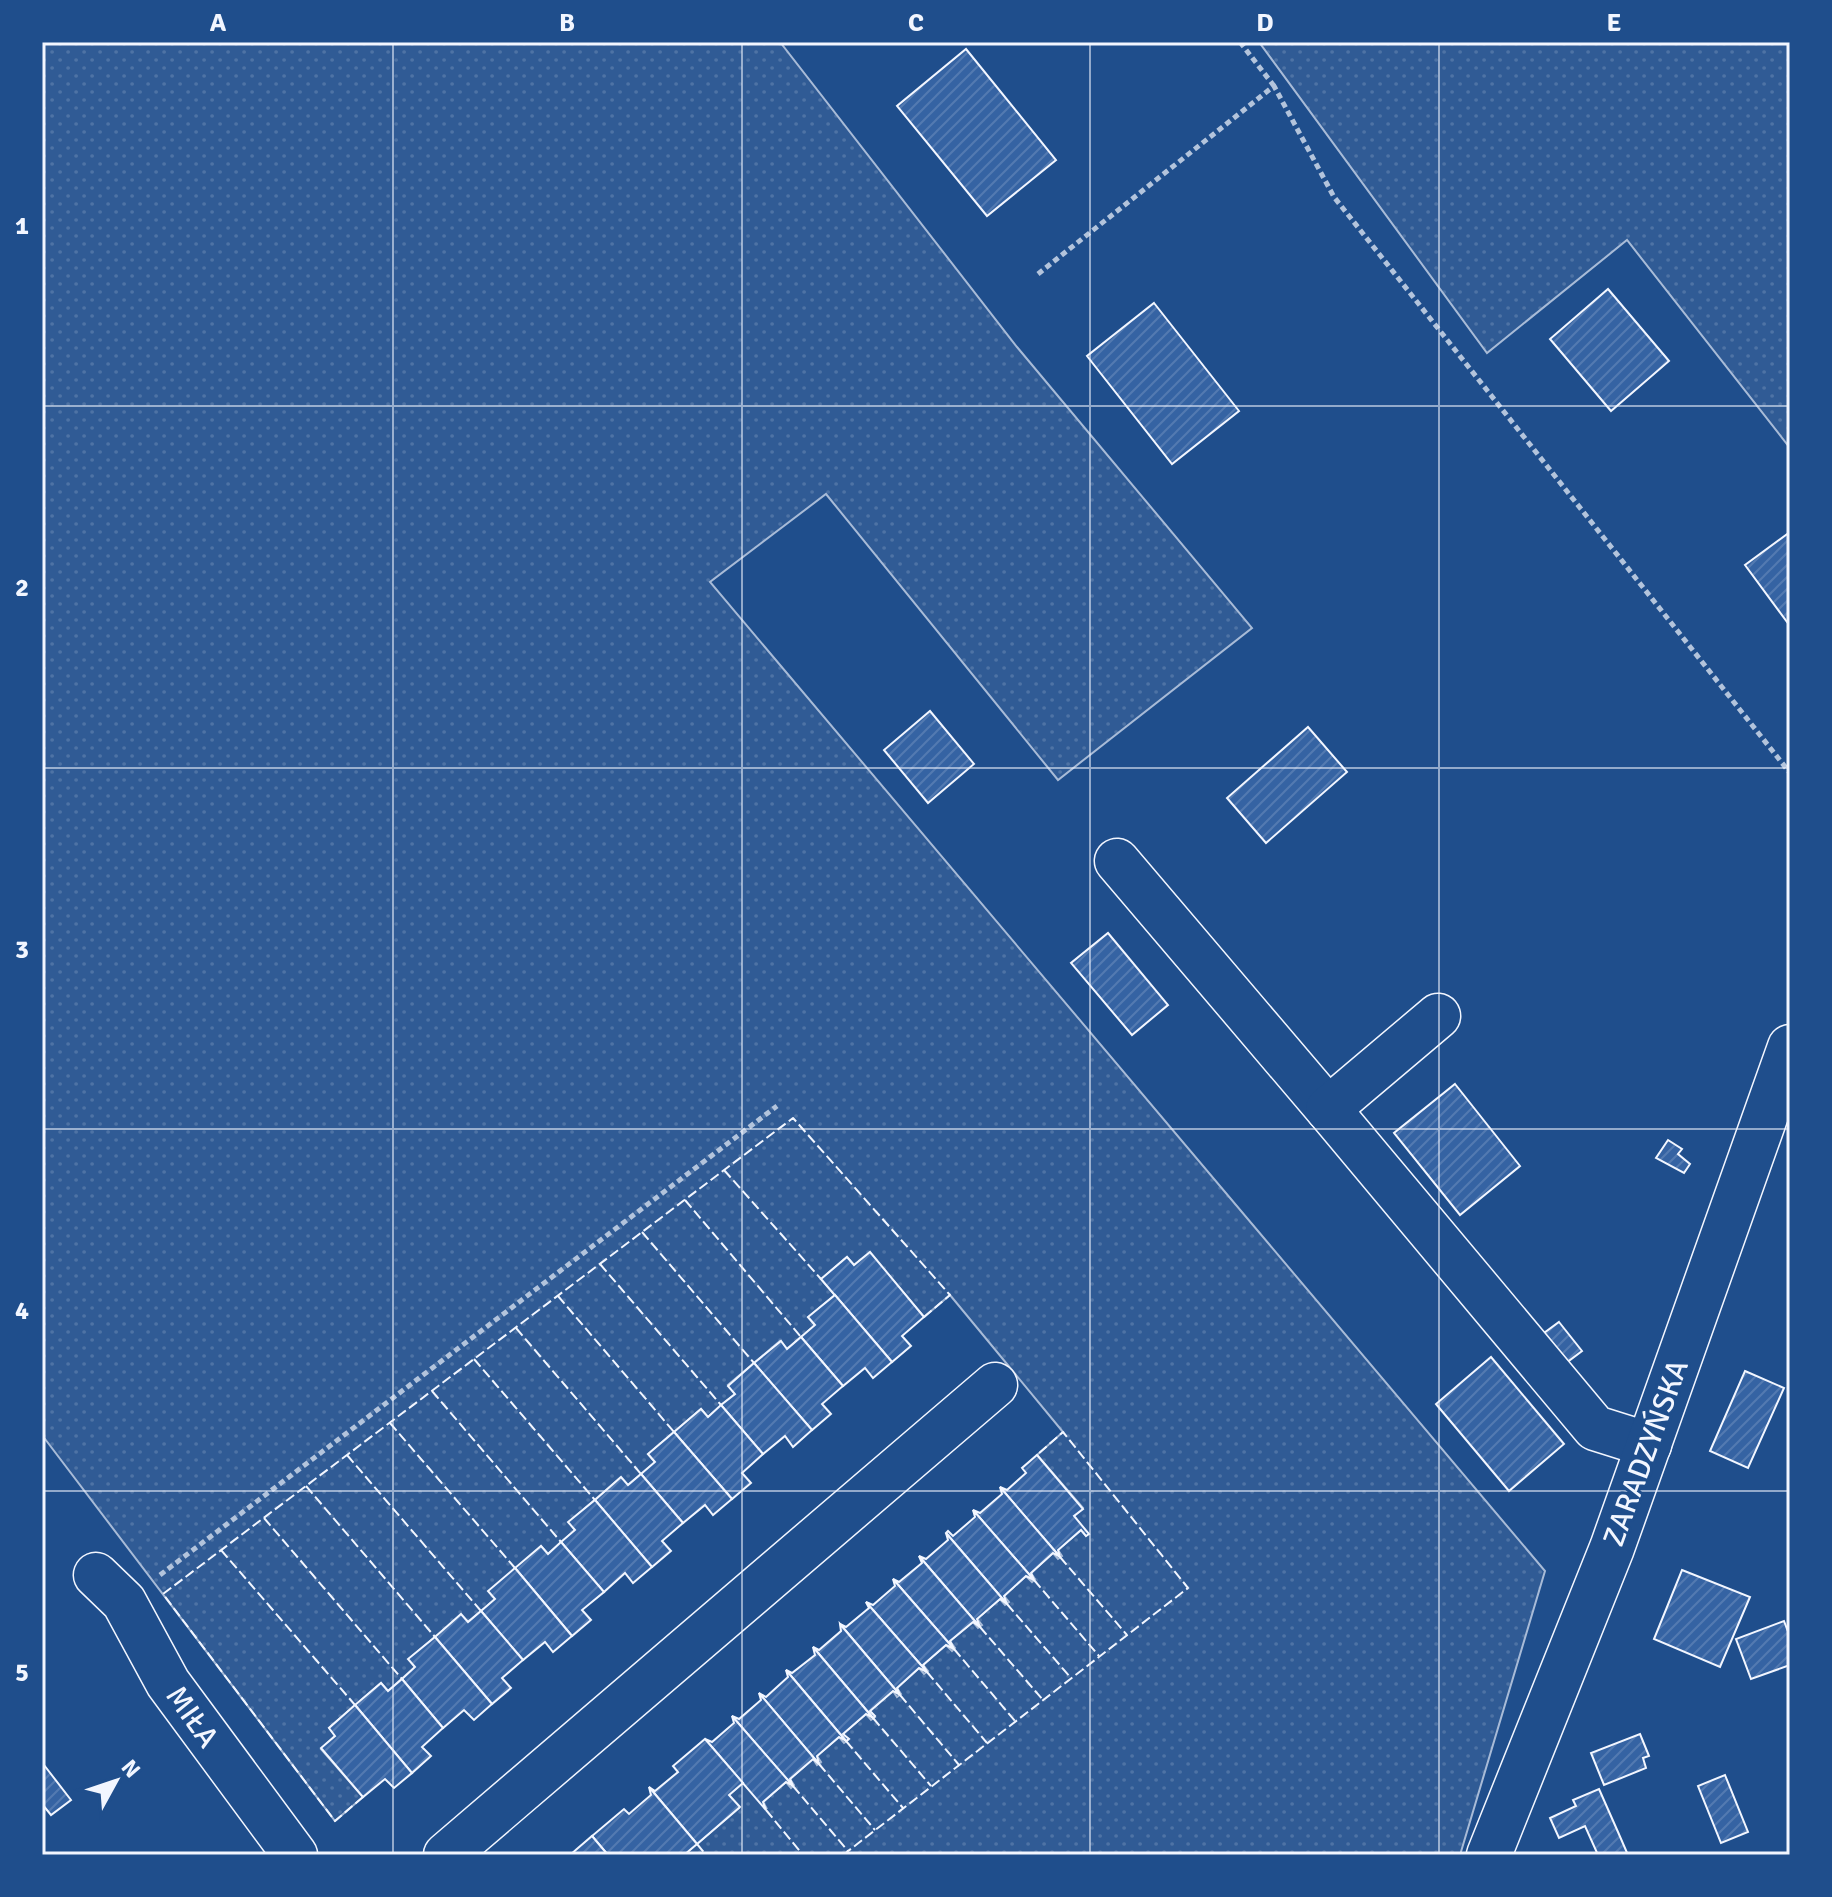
<svg xmlns="http://www.w3.org/2000/svg" width="1832" height="1897" viewBox="0 0 1832 1897" font-family="Signika,sans-serif">
<style>
.grass{fill:url(#grass-dots);stroke:#a8bbd7;stroke-width:2}
.building{fill:url(#building-hatch);stroke:#f2f6ff;stroke-width:2}
.lines{fill:none;stroke-linecap:round;stroke-linejoin:round}
.minor-casing{stroke:#f2f6ff;stroke-width:47}
.path{stroke:#b3c4dc;stroke-width:5;stroke-dasharray:6 4;stroke-linecap:butt}
.minor{stroke:#1f4e8c;stroke-width:44}
.fence{stroke:#f2f6ff;stroke-width:2;stroke-dasharray:10 4;stroke-linecap:butt}
.grid{fill:none;stroke:#f2f6ff;stroke-width:2;stroke-opacity:0.55}
.labels{text-anchor:middle;dominant-baseline:central;stroke-width:6;stroke-linejoin:round;paint-order:stroke}
.street-label{font-size:30px;fill:#f2f6ff;stroke:#1f4e8c}
.neatline{fill:none;stroke:#f2f6ff;stroke-width:3}
.grid-label{font-size:26px;text-anchor:middle;font-weight:bold;fill:#f2f6ff}
</style>
<defs>
<pattern id="grass-dots" width="8" height="8" patternUnits="userSpaceOnUse" patternTransform="scale(2)"><rect width="8" height="8" fill="#305b95"/><path d="M2 2h.1M6 6h.1" fill="none" stroke="#4e73a5" stroke-width="1.8" stroke-linecap="round"/></pattern>
<pattern id="building-hatch" width="6" height="6" patternUnits="userSpaceOnUse" patternTransform="scale(2)"><rect width="6" height="6" fill="#3563a3"/><path d="M-1 1l2-2M0 6l6-6M5 7l2-2" fill="none" stroke="#537ab1"/></pattern>
</defs>
<rect width="100%" height="100%" fill="#1f4e8c"/>
<!-- grass -->
<g class="grass">
<polygon points="42,42 780,42 1017,347 1252,628 1058,780 826,494 710,582 1545,1571 1460,1855 684,1855 739,1808 729,1795 743,1783 767,1809 763,1802 786,1782 791,1788 794,1785 790,1779 813,1759 817,1765 821,1762 817,1756 839,1737 844,1743 848,1740 843,1734 866,1714 871,1720 875,1717 870,1711 893,1691 897,1697 901,1694 897,1688 919,1668 924,1674 928,1671 923,1665 946,1645 952,1651 955,1648 950,1641 973,1622 978,1628 982,1625 977,1619 1000,1599 1005,1605 1009,1602 1004,1596 1026,1576 1032,1582 1035,1579 1031,1573 1053,1553 1058,1559 1062,1556 1058,1550 1081,1530 1086,1536 1088,1534 1074,1516 1083,1508 1037,1455 1063,1432 950,1295 924,1317 870,1253 854,1265 847,1257 821,1279 835,1295 808,1317 815,1325 787,1349 780,1341 728,1385 735,1394 708,1417 701,1409 648,1454 655,1462 628,1485 620,1478 569,1522 575,1530 548,1554 541,1546 495,1599 468,1622 461,1615 409,1659 415,1667 388,1691 381,1683 329,1728 335,1736 321,1749 363,1797 335,1821 42,1435"/>
<polygon points="1259,42 1790,42 1790,448 1627,240 1487,353"/>
</g>
<!-- building -->
<g class="building">
<polygon points="966,49 1056,160 987,216 897,106"/>
<polygon points="1608,289 1669,361 1611,411 1550,339"/>
<polygon points="1154,303 1239,411 1172,464 1087,356"/>
<polygon points="1790,532 1790,626 1745,565"/>
<polygon points="930,711 974,764 928,803 884,750"/>
<polygon points="1308,727 1347,772 1266,843 1227,798"/>
<polygon points="1108,933 1168,1005 1132,1035 1071,963"/>
<polygon points="1455,1084 1520,1166 1460,1215 1394,1133"/>
<polygon points="1668,1140 1682,1149 1678,1154 1690,1164 1684,1173 1656,1158"/>
<polygon points="870,1252 924,1317 902,1336 911,1346 892,1362 821,1279 847,1257 854,1265"/>
<polygon points="835,1295 892,1362 873,1378 865,1368 843,1386 801,1337 815,1325 808,1317"/>
<polygon points="1559,1322 1582,1351 1566,1363 1544,1333"/>
<polygon points="801,1337 843,1386 822,1404 831,1414 812,1430 754,1363 781,1341 787,1349"/>
<polygon points="1491,1357 1564,1444 1509,1491 1436,1404"/>
<polygon points="754,1363 812,1430 793,1447 785,1436 763,1454 721,1405 735,1394 728,1386"/>
<polygon points="1745,1371 1784,1388 1748,1468 1710,1451"/>
<polygon points="721,1405 763,1454 742,1473 751,1483 732,1499 674,1432 701,1409 708,1417"/>
<polygon points="674,1432 732,1499 713,1515 705,1505 683,1523 641,1474 655,1462 648,1454"/>
<polygon points="1037,1455 1083,1509 1074,1516 1089,1534 1086,1536 1081,1530 1058,1550 1060,1557 1000,1487 1007,1490 1026,1473 1022,1468"/>
<polygon points="641,1474 683,1523 662,1541 671,1551 652,1567 595,1500 621,1477 628,1485"/>
<polygon points="1000,1487 1060,1557 1053,1553 1031,1573 1034,1580 973,1510 980,1513 1002,1494"/>
<polygon points="595,1500 652,1567 633,1583 625,1573 604,1592 561,1542 575,1530 568,1522"/>
<polygon points="973,1510 1034,1580 1026,1576 1004,1596 1007,1604 946,1533 948,1531 953,1536 975,1517"/>
<polygon points="946,1533 1007,1604 1000,1599 977,1619 980,1627 919,1556 926,1559 948,1540"/>
<polygon points="561,1542 604,1592 582,1610 591,1620 572,1636 515,1568 541,1546 548,1554"/>
<polygon points="919,1556 980,1627 973,1622 950,1641 954,1649 893,1579 899,1582 922,1563"/>
<polygon points="515,1568 572,1636 553,1652 545,1642 523,1660 481,1611 495,1599 488,1591"/>
<polygon points="1682,1570 1750,1597 1720,1667 1654,1639"/>
<polygon points="893,1579 954,1649 946,1645 923,1665 927,1672 866,1602 873,1605 895,1586"/>
<polygon points="866,1602 927,1672 919,1668 897,1688 900,1695 840,1624 846,1627 869,1608"/>
<polygon points="481,1611 523,1660 502,1678 511,1688 492,1704 435,1637 461,1614 468,1622"/>
<polygon points="1784,1621 1790,1637 1790,1665 1751,1679 1736,1639"/>
<polygon points="840,1624 900,1695 893,1691 870,1711 875,1716 873,1718 813,1647 819,1650 841,1631"/>
<polygon points="435,1637 492,1704 474,1720 464,1710 443,1728 402,1679 415,1667 408,1659"/>
<polygon points="813,1647 873,1718 866,1714 843,1734 849,1739 846,1741 786,1670 792,1673 815,1655"/>
<polygon points="786,1670 846,1741 839,1737 817,1756 819,1764 759,1693 766,1697 788,1677"/>
<polygon points="402,1679 443,1728 422,1747 431,1756 412,1773 355,1705 381,1683 388,1691"/>
<polygon points="759,1693 819,1764 813,1759 790,1779 793,1786 732,1716 739,1719 761,1700"/>
<polygon points="355,1705 412,1773 394,1788 385,1779 363,1797 321,1748 335,1736 329,1728"/>
<polygon points="732,1716 793,1786 786,1782 763,1802 766,1810 705,1739 712,1742 734,1723"/>
<polygon points="1640,1734 1649,1756 1643,1758 1646,1768 1604,1785 1591,1753"/>
<polygon points="705,1739 743,1783 729,1795 740,1807 697,1844 649,1787 655,1791 678,1772 673,1766"/>
<polygon points="44,1765 71,1800 51,1815 42,1804"/>
<polygon points="1725,1775 1748,1832 1721,1843 1698,1786"/>
<polygon points="649,1787 697,1844 684,1855 608,1855 592,1836 624,1809 629,1814 651,1795"/>
<polygon points="1599,1789 1618,1832 1628,1855 1598,1855 1585,1826 1559,1838 1550,1818 1576,1806 1573,1800"/>
<polygon points="592,1836 608,1855 570,1855 578,1848"/>
</g>
<g class="lines">
<!-- minor casing -->
<g class="minor-casing">
<g id="minor">
<polyline points="1117,861 1328,1109"/>
<polyline points="1438,1016 1328,1109 1595,1428 1649,1445"/>
<polyline points="96,1575 124,1602 168,1683 295,1855"/>
<polyline points="446,1855 995,1385"/>
<polyline points="1489,1855 1612,1548 1790,1047"/>
</g>
</g>
<!-- path -->
<g class="path">
<polyline points="1240,42 1274,86"/>
<polyline points="1038,274 1274,86 1334,197 1790,773"/>
<polyline points="160,1575 777,1106"/>
</g>
<!-- minor -->
<use href="#minor" class="minor"/>
<!-- fence -->
<g class="fence">
<polyline points="724,1170 821,1279"/>
<polyline points="685,1200 801,1337"/>
<polyline points="642,1232 754,1363"/>
<polyline points="600,1264 721,1405"/>
<polyline points="558,1296 674,1432"/>
<polyline points="516,1328 641,1474"/>
<polyline points="474,1359 595,1500"/>
<polyline points="432,1391 561,1542"/>
<polyline points="390,1423 515,1568"/>
<polyline points="347,1455 481,1611"/>
<polyline points="306,1486 435,1637"/>
<polyline points="264,1518 402,1679"/>
<polyline points="221,1550 355,1705"/>
<polyline points="1060,1557 1127,1635"/>
<polyline points="1034,1580 1099,1656"/>
<polyline points="1007,1604 1071,1678"/>
<polyline points="980,1627 1043,1700"/>
<polyline points="954,1649 1015,1721"/>
<polyline points="927,1672 987,1743"/>
<polyline points="900,1695 959,1765"/>
<polyline points="873,1718 931,1786"/>
<polyline points="846,1741 903,1808"/>
<polyline points="819,1764 875,1830"/>
<polyline points="793,1786 848,1851"/>
<polyline points="363,1797 335,1821 163,1594 793,1118 950,1295 924,1317"/>
<polyline points="766,1810 803,1855"/>
<polyline points="697,1844 706,1855"/>
<polyline points="843,1855 1188,1588 1063,1432 1037,1455"/>
</g>
</g>
<!-- grid -->
<path class="grid" d="M393,42v1813M742,42v1813M1090,42v1813M1439,42v1813M42,406h1748M42,768h1748M42,1129h1748M42,1491h1748"/>
<g class="labels">
<!-- street labels -->
<g class="street-label">
<text transform="translate(1646 1453) rotate(-70)">ZARADZYŃSKA</text>
<text transform="translate(192 1717) rotate(55)">MIŁA</text>
</g>
</g>
<!-- border -->
<rect width="1832" height="1897" fill="none" stroke="#1f4e8c" stroke-width="88"/>
<!-- north arrow -->
<g transform="translate(116 1781) rotate(50)" stroke="#1f4e8c" stroke-width="6" paint-order="stroke">
<path d="M0-6L14 30L0 20L-14 30Z" fill="#f2f6ff"/>
<text y="-12" font-size="22" font-weight="bold" text-anchor="middle" fill="#f2f6ff">N</text>
</g>
<rect x="44" y="44" width="1744" height="1809" class="neatline"/>
<g class="grid-label">
<text x="218" y="31">A</text>
<text x="567" y="31">B</text>
<text x="916" y="31">C</text>
<text x="1265" y="31">D</text>
<text x="1614" y="31">E</text>
<text x="22" y="234">1</text>
<text x="22" y="596">2</text>
<text x="22" y="958">3</text>
<text x="22" y="1319">4</text>
<text x="22" y="1681">5</text>
</g>
</svg>
